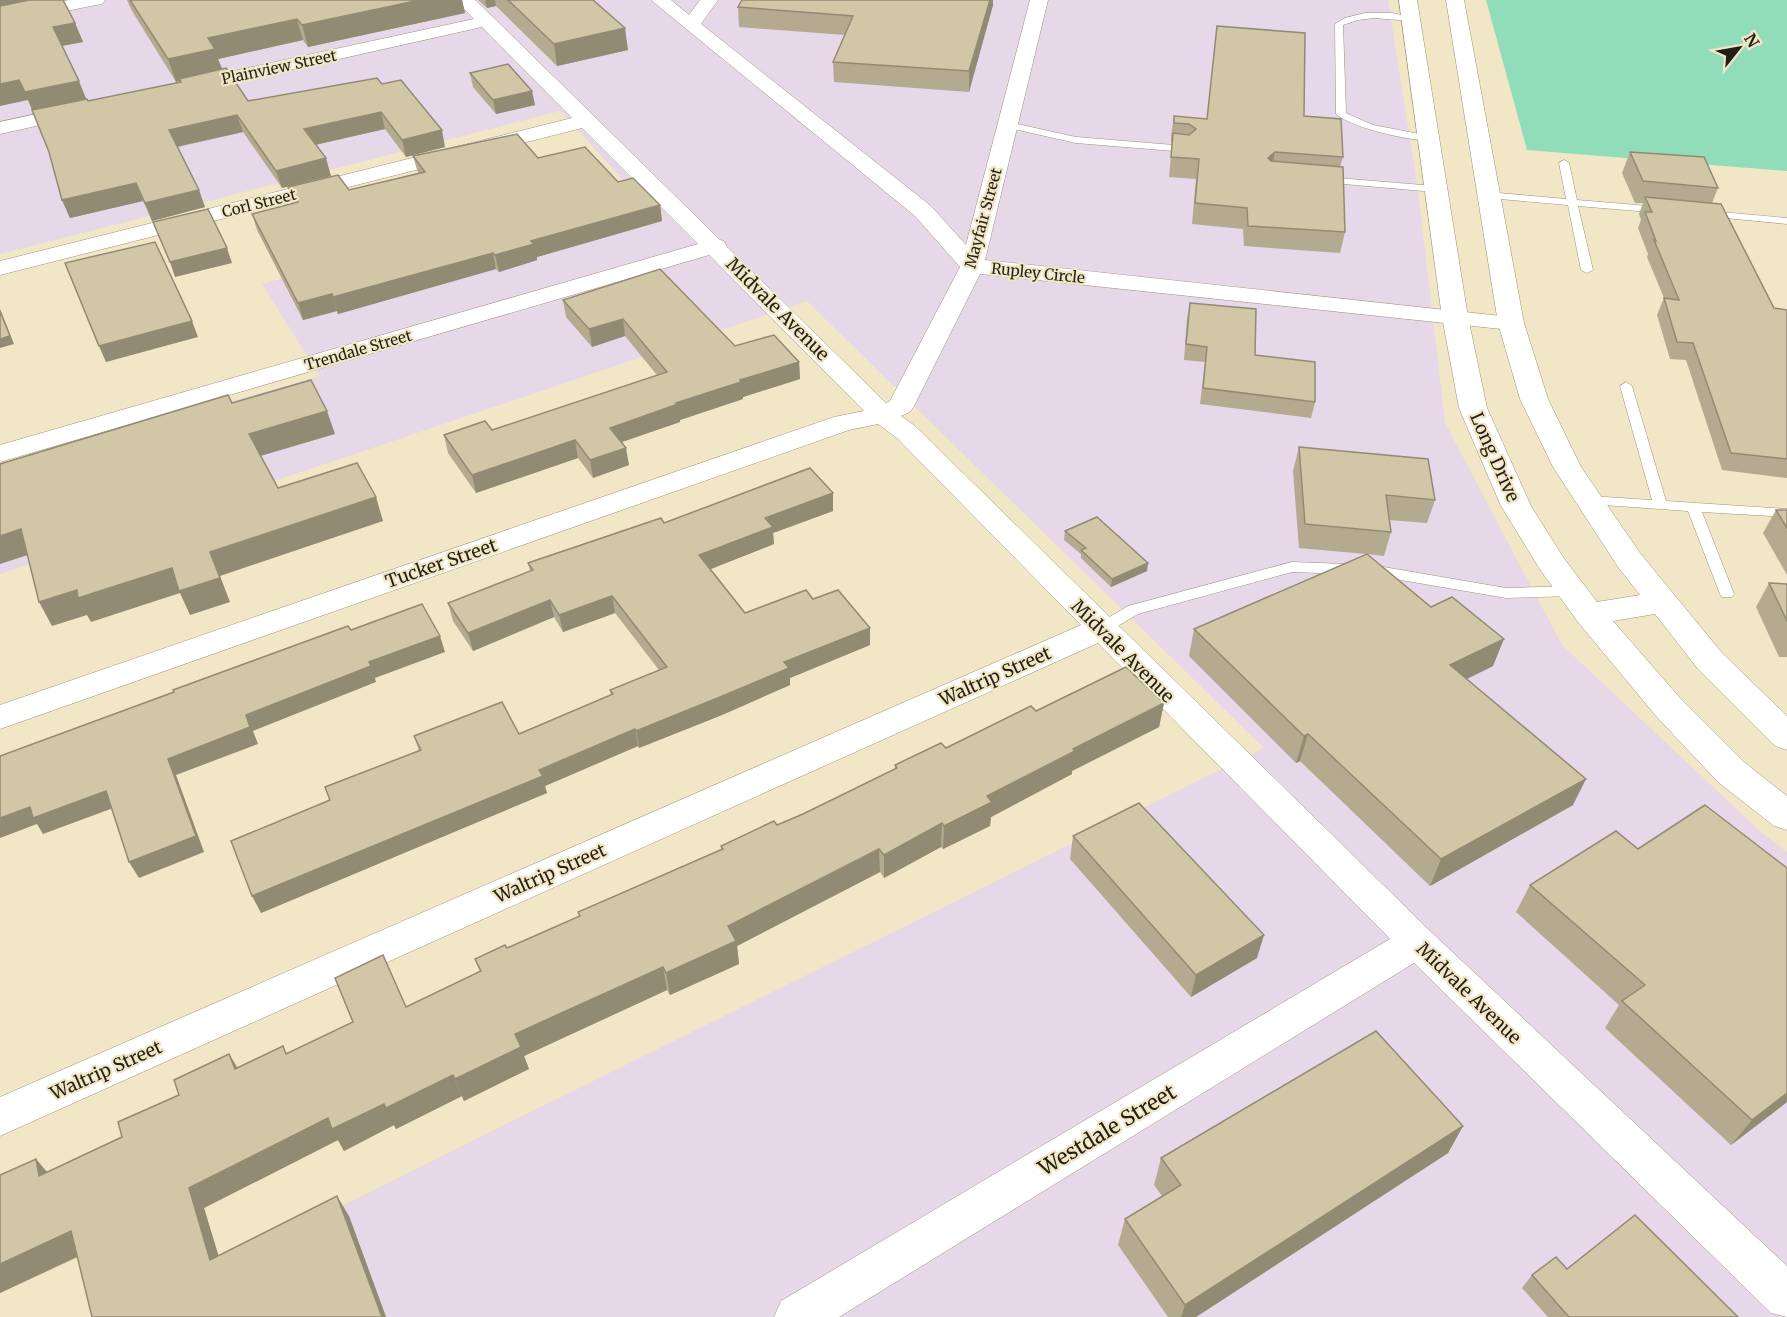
<svg xmlns="http://www.w3.org/2000/svg" width="1787" height="1317" viewBox="0 0 1787 1317" font-family="Merriweather,serif">
<style>
.industrial{fill:#e6d7e9}
.green{fill:#91ddb9}
.lines{fill:none;stroke-linecap:round;stroke-linejoin:round}
.service-casing{stroke:#9e9375;stroke-width:1}
.minor-casing{stroke:#9e9375;stroke-width:1}
.secondary-casing{stroke:#9e9375;stroke-width:1}
.service{fill:#fff;fill-rule:evenodd}
.minor{fill:#fff;fill-rule:evenodd}
.secondary{fill:#fff;fill-rule:evenodd}
.wall{fill:#b4aa8f}
.shaded-wall{fill:#928b74}
.building{fill:#d1c6a6;stroke:#928b74;stroke-width:1.5}
.labels{text-anchor:middle;dominant-baseline:central;stroke-width:4.5;stroke-linejoin:round;paint-order:stroke}
.far-street-label{font-size:15px;fill:#231f13;stroke:#f1e6c6}
.street-label{font-size:18px;fill:#231f13;stroke:#f1e6c6}
.near-street-label{font-size:21px;fill:#231f13;stroke:#f1e6c6}
</style>
<rect width="100%" height="100%" fill="#f1e6c6"/>
<!-- industrial -->
<polygon class="industrial" points="0,0 1388,0 1418,190 1445,423 1562,645 1762,833 1787,852 1787,1317 118,1317 1264,748 807,301 0,574 0,468 320,376 262,284 626,183 560,111 0,254"/>
<!-- green -->
<polygon class="green" points="1486,0 1787,0 1787,171 1527,150"/>
<g class="lines">
<!-- service casing -->
<g class="service-casing">
<g id="service">
<path d="M1365,13h27l23,5 -4,3 -37,-3 -16,2 -15,5 3,88 27,12 57,11v4c-18,2 -80,-13 -94,-26l-1,-90 10,-6z"/>
<polygon points="1008,122 1076,137 1186,146 1191,149 1186,152 1076,143 1005,127 1005,123"/>
<polygon points="1564,160 1569,163 1577,200 1661,207 1666,210 1661,213 1578,206 1593,270 1587,273 1581,270 1568,205 1488,198 1483,195 1488,192 1566,199 1559,163"/>
<polygon points="1325,177 1435,186 1440,189 1435,192 1321,182 1321,178"/>
<polygon points="1709,211 1787,218 1787,224 1705,216 1705,212"/>
<polygon points="1626,382 1632,386 1666,501 1787,509 1787,517 1702,512 1734,594 1732,597 1722,597 1720,594 1688,511 1589,504 1582,500 1589,496 1652,500 1620,386"/>
<polygon points="1292,562 1372,565 1506,588 1572,586 1579,591 1572,596 1506,598 1372,575 1292,572 1138,614 1106,633 1101,634 1094,629 1096,625 1128,606"/>
</g>
</g>
<!-- minor casing -->
<g class="minor-casing">
<g id="minor">
<polygon points="69,0 105,0 102,4 96,5 0,24 0,14"/>
<polygon points="456,0 475,0 493,17 720,240 724,241 727,247 886,403 890,401 960,267 915,216 651,0 671,0 689,15 700,0 718,0 701,24 931,206 966,245 1030,0 1048,0 985,260 1520,318 1523,323 1520,328 1511,330 980,274 914,406 910,412 901,416 915,426 1430,931 1787,1266 1787,1317 1771,1313 1414,963 839,1317 774,1317 781,1301 1390,939 1098,643 0,1136 0,1097 1081,625 897,438 878,424 849,430 0,729 0,705 834,417 864,411 709,255 0,462 0,445 698,244 582,128 0,275 0,261 572,118 482,27 192,92 185,90 182,86 185,82 192,80 474,19"/>
<polygon points="78,105 85,107 88,111 85,115 0,134 0,122"/>
</g>
</g>
<!-- secondary casing -->
<g class="secondary-casing">
<polygon id="secondary" points="1399,0 1417,0 1468,317 1487,408 1531,506 1563,557 1597,602 1640,595 1618,567 1553,467 1520,399 1498,323 1446,0 1464,0 1524,323 1548,399 1581,467 1640,553 1722,653 1787,716 1787,750 1775,746 1698,669 1655,614 1613,621 1680,698 1744,762 1787,796 1787,830 1774,826 1718,782 1656,716 1578,622 1541,571 1501,506 1459,408 1442,317"/>
</g>
<!-- service -->
<use href="#service" class="service"/>
<!-- minor -->
<use href="#minor" class="minor"/>
<!-- secondary -->
<use href="#secondary" class="secondary"/>
</g>
<!-- wall -->
<g class="wall">
<polygon points="127,0 462,0 465,13 308,47 303,40 218,59 222,69 248,101 382,84 445,147 406,157 385,129 316,145 331,176 282,188 243,132 178,147 205,207 152,221 143,201 70,218 62,200 49,152 28,100 75,23 83,42 62,46 86,99 88,101 180,82 179,81 176,82 132,11"/>
<polygon points="478,0 593,0 628,50 557,66 496,6 487,8"/>
<polygon points="742,0 993,0 993,5 969,92 834,82 833,62 845,35 739,27 738,7"/>
<polygon points="1217,26 1343,157 1340,167 1345,232 1340,253 1244,246 1243,229 1192,224 1196,179 1169,177 1172,143 1171,142 1171,136 1174,116 1207,119"/>
<polygon points="470,73 535,105 496,114 473,87"/>
<polygon points="1630,152 1718,188 1712,203 1774,308 1787,310 1787,478 1722,470 1686,360 1670,359 1657,315 1664,298 1647,257 1648,254 1638,228 1641,220 1639,214 1643,203 1635,203 1622,173"/>
<polygon points="413,156 538,158 618,182 660,205 662,221 537,257 537,260 499,272 496,269 338,314 337,311 303,320 257,230 252,214 293,204 288,187 349,190 418,173"/>
<polygon points="563,300 735,346 799,362 800,379 743,397 743,399 680,420 680,422 622,442 629,465 593,478 578,458 476,493 448,453 444,435 492,430 657,375 625,336 592,347 566,317"/>
<polygon points="1190,303 1315,402 1311,418 1200,404 1205,362 1184,360 1187,318"/>
<polygon points="1299,447 1435,500 1427,523 1389,520 1391,532 1384,556 1367,554 1493,666 1467,679 1573,805 1430,886 1300,761 1296,763 1189,656 1194,629 1366,554 1299,548 1293,471"/>
<polygon points="833,493 833,511 773,533 774,544 710,569 745,613 813,599 870,645 790,678 790,685 722,715 639,748 638,746 545,786 547,793 261,913 330,800 419,751 414,736 519,734 611,695 610,690 659,670 615,613 563,632 554,617 473,651 453,621 448,603 530,571 528,563 664,523"/>
<polygon points="1776,510 1787,510 1787,575 1763,533"/>
<polygon points="1065,531 1147,571 1111,587 1081,558 1081,554 1064,540"/>
<polygon points="1769,583 1787,584 1787,657 1779,657 1756,607"/>
<polygon points="1164,703 1159,727 1072,771 1072,774 991,817 990,826 943,849 941,847 884,878 880,872 737,946 739,964 670,995 667,990 524,1056 529,1069 464,1101 462,1096 396,1129 394,1125 344,1151 338,1140 204,1208 218,1256 349,1216 386,1317 78,1257 0,1293 0,1175 47,1172 122,1137 179,1095 229,1054 238,1068 287,1053 406,1007 480,972 475,959 507,948 580,916 578,912 721,849 721,846 777,825 803,814 895,769 895,765 946,748 1036,711"/>
<polygon points="1073,836 1257,958 1191,997 1070,859"/>
<polygon points="1638,849 1787,1102 1731,1145 1605,1028 1619,1005 1516,912 1530,885"/>
<polygon points="1463,1126 1448,1153 1196,1317 1168,1317 1118,1245 1125,1219 1162,1196 1154,1185 1161,1158"/>
<polygon points="1567,1269 1738,1317 1548,1317 1522,1288 1532,1275"/>
</g>
<!-- shaded-wall -->
<g class="shaded-wall">
<polygon points="0,0 58,0 0,12"/>
<polygon points="420,0 462,0 465,13 308,47 302,25"/>
<polygon points="485,0 495,0 496,6 487,8"/>
<polygon points="990,0 993,0 993,5 969,92 969,71"/>
<polygon points="297,19 303,40 218,59 223,71 176,82 168,59 208,38"/>
<polygon points="75,23 83,42 61,46 53,27"/>
<polygon points="625,28 628,50 557,66 554,44"/>
<polygon points="19,80 79,81 87,101 33,112 28,100 0,106 0,84"/>
<polygon points="532,91 535,105 496,114 493,100"/>
<polygon points="381,112 385,129 309,146 304,129"/>
<polygon points="237,115 243,132 175,147 169,130"/>
<polygon points="442,130 445,147 406,157 402,140"/>
<polygon points="1275,152 1271,172 1268,158"/>
<polygon points="326,158 331,176 282,188 276,171"/>
<polygon points="136,183 143,201 70,218 62,200"/>
<polygon points="199,190 205,207 152,221 145,203"/>
<polygon points="660,205 662,221 537,257 537,260 499,272 495,255 531,241"/>
<polygon points="227,248 232,263 175,277 170,262"/>
<polygon points="493,253 496,269 338,314 333,297"/>
<polygon points="332,294 337,311 303,320 298,303"/>
<polygon points="0,309 14,344 0,348"/>
<polygon points="623,319 625,336 592,347 589,329"/>
<polygon points="192,321 198,337 106,362 99,346"/>
<polygon points="799,362 800,379 743,397 743,399 680,420 680,422 613,445 610,428 676,403 740,380"/>
<polygon points="327,411 335,434 257,457 249,434"/>
<polygon points="575,440 578,458 476,493 472,475"/>
<polygon points="626,448 629,465 593,478 590,460"/>
<polygon points="833,493 833,511 773,533 774,544 701,573 699,555 765,518"/>
<polygon points="376,497 383,521 220,576 230,602 190,615 180,593 91,622 87,615 52,626 39,602 77,590 210,552"/>
<polygon points="21,529 34,553 0,564 0,536"/>
<polygon points="1148,563 1147,571 1111,587 1112,579"/>
<polygon points="612,596 615,613 563,632 559,615"/>
<polygon points="550,600 554,617 473,651 468,633"/>
<polygon points="870,628 870,645 790,678 790,685 722,715 639,748 636,731 784,662"/>
<polygon points="440,636 445,652 375,678 376,682 253,731 258,744 176,775 204,852 139,878 129,862 168,759 246,715 369,662"/>
<polygon points="1504,639 1493,666 1440,692 1450,665"/>
<polygon points="1164,703 1159,727 1072,771 1072,774 991,817 990,826 943,849 944,826 987,796 1073,749"/>
<polygon points="635,729 638,746 545,786 547,793 261,913 252,896"/>
<polygon points="1308,734 1300,761 1296,763 1304,736"/>
<polygon points="1586,779 1573,805 1430,886 1441,859"/>
<polygon points="106,791 116,807 43,834 37,824 0,838 0,818 30,807"/>
<polygon points="942,823 941,847 884,878 884,855"/>
<polygon points="879,849 880,872 737,946 739,964 670,995 666,973 728,926"/>
<polygon points="1264,935 1257,958 1191,997 1196,975"/>
<polygon points="663,967 667,990 524,1056 529,1069 464,1101 455,1079 515,1034"/>
<polygon points="229,1054 242,1076 235,1069"/>
<polygon points="453,1075 462,1096 396,1129 394,1125 344,1151 338,1140 204,1208 226,1280 210,1260 189,1188 328,1118 384,1104"/>
<polygon points="1787,1093 1787,1102 1731,1145 1752,1120"/>
<polygon points="1463,1126 1448,1153 1196,1317 1181,1317 1185,1305"/>
<polygon points="36,1159 54,1180 39,1176"/>
<polygon points="337,1196 349,1216 386,1317 382,1317"/>
<polygon points="71,1231 89,1251 0,1293 0,1264"/>
</g>
<!-- building -->
<g class="building">
<polygon points="29,0 63,0 75,23 53,27 79,81 25,92 19,80 0,84 0,6"/>
<polygon points="130,0 420,0 302,25 297,19 208,38 215,49 168,59"/>
<polygon points="508,0 593,0 625,28 554,44"/>
<polygon points="742,0 990,0 969,71 833,62 853,16 738,7"/>
<polygon points="1217,26 1305,33 1304,116 1341,119 1343,157 1275,152 1268,158 1271,161 1343,167 1345,232 1248,226 1247,208 1195,203 1199,159 1171,157 1173,133 1189,135 1196,129 1189,124 1174,123 1174,116 1207,119"/>
<polygon points="508,64 532,91 493,100 470,73"/>
<polygon points="226,68 248,101 377,78 382,84 401,80 442,130 402,140 381,112 304,129 326,158 276,171 237,115 169,130 199,190 145,203 136,183 62,200 49,152 32,110 87,99 88,101 181,82 179,79"/>
<polygon points="517,134 538,158 585,147 618,182 633,178 660,205 531,241 534,244 495,255 493,253 333,297 332,294 298,303 252,214 298,202 288,187 338,175 349,190 425,172 413,156"/>
<polygon points="1630,152 1704,157 1718,188 1643,181"/>
<polygon points="1645,197 1721,204 1774,308 1787,310 1787,459 1731,453 1693,343 1677,342 1664,298 1679,300 1654,240 1656,241 1645,212 1652,212"/>
<polygon points="208,209 227,248 170,262 153,222"/>
<polygon points="155,242 192,321 99,346 65,263"/>
<polygon points="660,269 735,346 774,335 799,362 740,380 741,382 676,403 678,404 610,428 626,448 590,460 575,440 472,475 444,435 485,421 492,430 667,372 623,319 589,329 563,300"/>
<polygon points="1190,303 1256,309 1255,355 1315,362 1315,402 1203,388 1207,347 1186,344"/>
<polygon points="0,311 10,336 0,339"/>
<polygon points="311,380 327,411 249,434 278,488 357,463 376,497 210,552 220,578 179,591 172,568 78,598 77,590 39,602 21,529 0,536 0,464 228,395 232,403"/>
<polygon points="1299,447 1428,459 1435,500 1386,495 1391,532 1305,524"/>
<polygon points="810,468 833,493 765,518 773,527 699,555 745,613 806,590 813,599 838,590 870,628 784,662 789,668 720,697 636,731 635,729 539,770 543,776 252,896 231,841 330,800 325,787 421,750 414,736 502,702 519,734 613,694 610,690 667,667 612,596 559,615 550,600 468,633 448,603 533,570 528,563 661,518 664,523"/>
<polygon points="1776,510 1787,510 1787,528"/>
<polygon points="1097,517 1148,563 1112,579 1081,550 1086,548 1065,531"/>
<polygon points="1367,554 1431,607 1452,597 1504,639 1450,665 1586,779 1441,859 1308,734 1304,736 1194,629"/>
<polygon points="1769,583 1787,584 1787,621"/>
<polygon points="422,604 440,636 369,662 371,666 246,715 250,727 168,759 196,836 129,862 106,791 33,818 30,807 0,818 0,756 174,692 173,690 348,626 351,630"/>
<polygon points="1126,667 1164,703 1073,749 1075,751 987,796 992,802 944,826 942,823 884,855 879,849 728,926 736,941 666,973 663,967 515,1034 521,1047 455,1079 453,1075 386,1108 384,1104 332,1129 328,1118 189,1188 210,1260 337,1196 382,1317 92,1317 71,1231 0,1264 0,1175 36,1159 39,1176 122,1137 118,1122 179,1095 174,1080 229,1054 235,1069 283,1046 286,1054 353,1022 335,978 383,955 406,1007 481,971 475,959 505,945 507,948 580,916 578,912 723,849 721,846 774,821 777,825 803,814 897,768 895,765 941,743 946,748 1031,706 1036,711"/>
<polygon points="1139,803 1264,935 1196,975 1073,836"/>
<polygon points="1705,805 1787,868 1787,1093 1752,1120 1622,1001 1645,985 1530,885 1616,831 1638,849"/>
<polygon points="1376,1031 1463,1126 1185,1305 1125,1219 1181,1185 1161,1158"/>
<polygon points="1635,1215 1738,1317 1569,1317 1532,1275 1556,1257 1567,1269"/>
</g>
<g class="labels">
<!-- far-street labels -->
<g class="far-street-label">
<text transform="translate(279 67) rotate(-12)">Plainview Street</text>
<text transform="translate(259 203) rotate(-14)">Corl Street</text>
<text transform="translate(983 218) rotate(-75)">Mayfair Street</text>
<text transform="translate(1038 273) rotate(6)">Rupley Circle</text>
<text transform="translate(358 350) rotate(-16)">Trendale Street</text>
</g>
<!-- street labels -->
<g class="street-label">
<text transform="translate(778 309) rotate(45)">Midvale Avenue</text>
<text transform="translate(1495 457) rotate(66)">Long Drive</text>
<text transform="translate(441 563) rotate(-19)">Tucker Street</text>
<text transform="translate(1123 651) rotate(45)">Midvale Avenue</text>
<text transform="translate(995 676) rotate(-24)">Waltrip Street</text>
<text transform="translate(550 873) rotate(-24)">Waltrip Street</text>
<text transform="translate(1469 993) rotate(44)">Midvale Avenue</text>
<text transform="translate(106 1070) rotate(-24)">Waltrip Street</text>
</g>
<!-- near-street labels -->
<g class="near-street-label">
<text transform="translate(1107 1130) rotate(-31)">Westdale Street</text>
</g>
</g>
<!-- north arrow -->
<g transform="translate(1739 48) rotate(59)" stroke="#f1e6c6" stroke-width="4.5" paint-order="stroke">
<path d="M0-4.5L10 22L0 15L-10 22Z" fill="#231f13"/>
<text y="-9" font-size="16" font-weight="bold" text-anchor="middle" fill="#231f13">N</text>
</g>
</svg>
